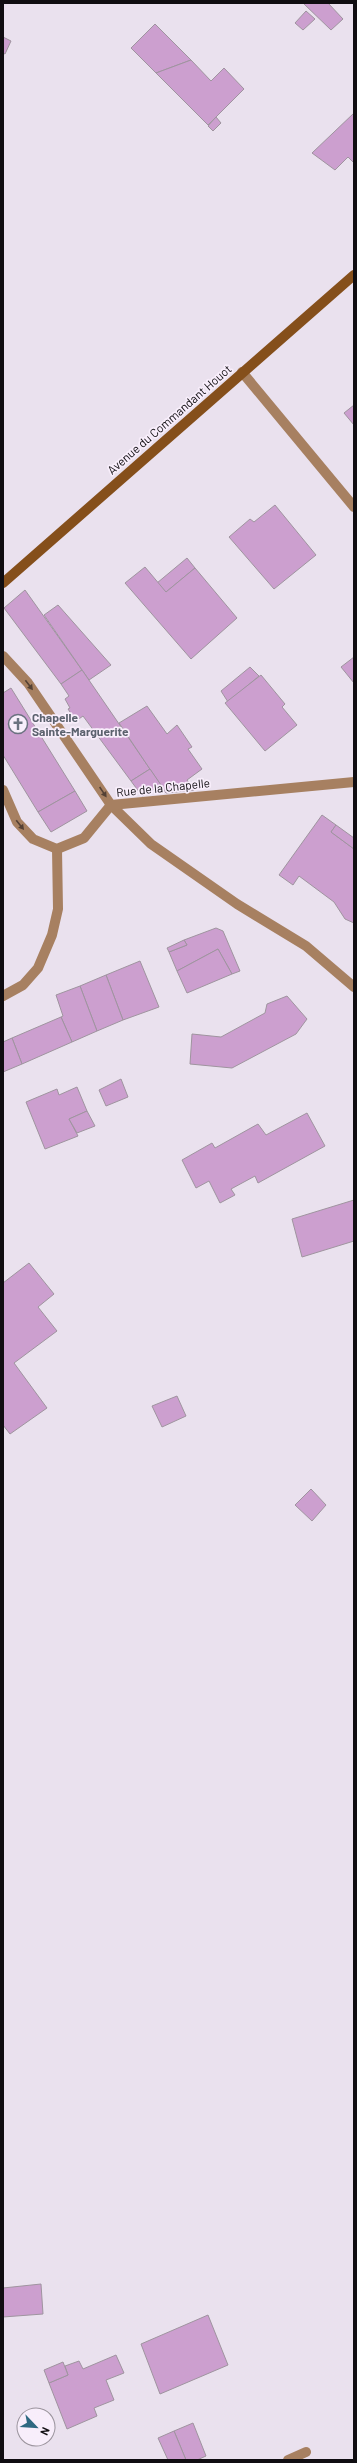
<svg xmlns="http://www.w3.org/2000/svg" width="357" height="2463" viewBox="0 0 357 2463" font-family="Barlow,sans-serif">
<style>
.building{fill:#cc9fcf;stroke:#9f949f}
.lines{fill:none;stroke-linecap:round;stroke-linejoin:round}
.lane{stroke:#a78061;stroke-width:10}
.street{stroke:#a78061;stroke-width:10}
.secondary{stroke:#854f1b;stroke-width:10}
.oneway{fill:#544135}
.labels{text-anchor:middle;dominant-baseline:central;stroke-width:3.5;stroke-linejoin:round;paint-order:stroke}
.street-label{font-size:12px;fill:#100d11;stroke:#f8eefb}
.worship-label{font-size:12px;font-weight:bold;fill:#5b616d;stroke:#f8eefb;text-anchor:start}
</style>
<rect width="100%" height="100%" fill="#eae1ee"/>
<!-- building -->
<g class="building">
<polygon points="303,3 328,3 343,19 331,30"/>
<polygon points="306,11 315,19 303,30 295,23"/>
<polygon points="155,24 191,60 156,73 131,48"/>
<polygon points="3,37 11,41 5,54 3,53"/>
<polygon points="191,60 211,81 224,68 244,89 208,125 156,73"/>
<polygon points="354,113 354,163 348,157 335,170 312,153"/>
<polygon points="216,117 221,123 213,131 208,126"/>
<polygon points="354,405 354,425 344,413"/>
<polygon points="275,505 316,555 274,589 229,537 250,519 254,522"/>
<polygon points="187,558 195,568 166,592 157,583"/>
<polygon points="145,567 166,592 195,568 237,618 191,659 125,583"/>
<polygon points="25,590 82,670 61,684 4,608"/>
<polygon points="58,605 111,665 89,680 44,615"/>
<polygon points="354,657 354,683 341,667"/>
<polygon points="250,667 259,676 228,702 221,691"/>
<polygon points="82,670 150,769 131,781 83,716 76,721 68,709 70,708 65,699 69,696 61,684"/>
<polygon points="261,675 285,704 282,707 297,725 265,751 225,703"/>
<polygon points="11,688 75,791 38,812 3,755 3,693"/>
<polygon points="147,706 167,734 177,725 192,747 188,749 202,769 187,780 194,790 166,793 119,723"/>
<polygon points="150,769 161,785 142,796 131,781"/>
<polygon points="75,791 87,811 51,832 38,812"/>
<polygon points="322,815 336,825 331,832 354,849 354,923 345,919 334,902 299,876 293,885 279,875"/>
<polygon points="336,825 354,838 354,849 331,832"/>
<polygon points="216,928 223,931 240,971 232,974 218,949 177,971 169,952 187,945 184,940"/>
<polygon points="184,940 187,945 169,952 167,948"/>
<polygon points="218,949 232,974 187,993 177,971"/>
<polygon points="140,961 159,1007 123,1020 106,975"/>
<polygon points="106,975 123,1020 97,1031 80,986"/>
<polygon points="80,986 97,1031 72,1042 61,1017 63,1016 56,995"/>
<polygon points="287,996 307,1019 296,1034 232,1068 190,1064 192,1034 221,1037 265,1013 267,1004"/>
<polygon points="61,1017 72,1042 22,1064 12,1038"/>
<polygon points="12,1038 22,1064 3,1072 3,1042"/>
<polygon points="121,1079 128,1097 106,1106 99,1090"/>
<polygon points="77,1087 87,1111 69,1119 78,1136 45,1149 26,1102 57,1089 59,1095"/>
<polygon points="87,1111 95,1126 77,1133 69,1119"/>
<polygon points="307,1113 325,1146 258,1183 255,1176 231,1189 235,1195 220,1203 209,1181 196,1188 182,1160 212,1143 215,1148 258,1124 266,1135"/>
<polygon points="354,1200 354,1241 302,1257 292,1219"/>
<polygon points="29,1263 54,1294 38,1307 57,1331 14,1363 47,1408 10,1434 3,1425 3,1283"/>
<polygon points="177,1396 186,1416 162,1427 152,1406"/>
<polygon points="311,1489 326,1505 312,1521 295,1505"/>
<polygon points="41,2284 43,2314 3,2317 3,2288"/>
<polygon points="208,2315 228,2365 160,2394 141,2344"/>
<polygon points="116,2355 124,2373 106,2380 114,2400 94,2408 97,2416 67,2429 49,2383 68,2375 65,2366 79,2361 83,2369"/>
<polygon points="63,2362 68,2375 49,2383 44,2370"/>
<polygon points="193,2423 206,2456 197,2460 186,2460 174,2431"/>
<polygon points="174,2431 186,2460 168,2460 158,2438"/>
</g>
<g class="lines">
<!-- lane -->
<polyline class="lane" points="111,805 151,844 237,904 306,946 354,987"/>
<!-- street -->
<g class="street">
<polyline points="242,372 354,507"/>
<polyline points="3,656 28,683 111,805"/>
<polyline points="3,790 17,822 33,839 57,849 84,838 111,805"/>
<polyline points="111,805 354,782"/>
<polyline points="3,996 23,985 38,968 52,935 58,909 57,849"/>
<polyline points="288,2460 306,2452"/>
</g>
<!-- secondary -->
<polyline class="secondary" points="3,583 354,275"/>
</g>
<!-- one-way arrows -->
<defs><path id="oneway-solid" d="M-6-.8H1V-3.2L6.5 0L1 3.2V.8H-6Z"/></defs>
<g class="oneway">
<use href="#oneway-solid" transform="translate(29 685) rotate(53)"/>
<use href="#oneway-solid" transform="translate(103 792) rotate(56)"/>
<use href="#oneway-solid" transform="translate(20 825) rotate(51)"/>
</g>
<!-- icons -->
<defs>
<g id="church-ring" transform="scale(1)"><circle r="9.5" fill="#f8eefb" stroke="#6b7280" stroke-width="1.5"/><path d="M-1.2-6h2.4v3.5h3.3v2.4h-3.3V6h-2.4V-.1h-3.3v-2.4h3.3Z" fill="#6b7280"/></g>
</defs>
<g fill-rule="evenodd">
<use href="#church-ring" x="18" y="724"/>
</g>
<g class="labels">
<!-- street labels -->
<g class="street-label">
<text transform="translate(169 419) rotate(-41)">Avenue du Commandant Houot</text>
<text transform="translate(163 787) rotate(-6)">Rue de la Chapelle</text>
</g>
<!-- worship labels -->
<g class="worship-label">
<text x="32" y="717">Chapelle<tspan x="32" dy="14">Sainte-Marguerite</tspan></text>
</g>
</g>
<!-- border -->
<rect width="357" height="2463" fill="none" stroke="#100d11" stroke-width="8"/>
<!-- north arrow -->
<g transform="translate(36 2427) rotate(115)"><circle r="19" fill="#f8eefb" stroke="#9b949d"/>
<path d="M0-3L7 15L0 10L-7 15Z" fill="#2e6981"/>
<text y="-6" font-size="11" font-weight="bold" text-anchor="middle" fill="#100d11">N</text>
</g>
</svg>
